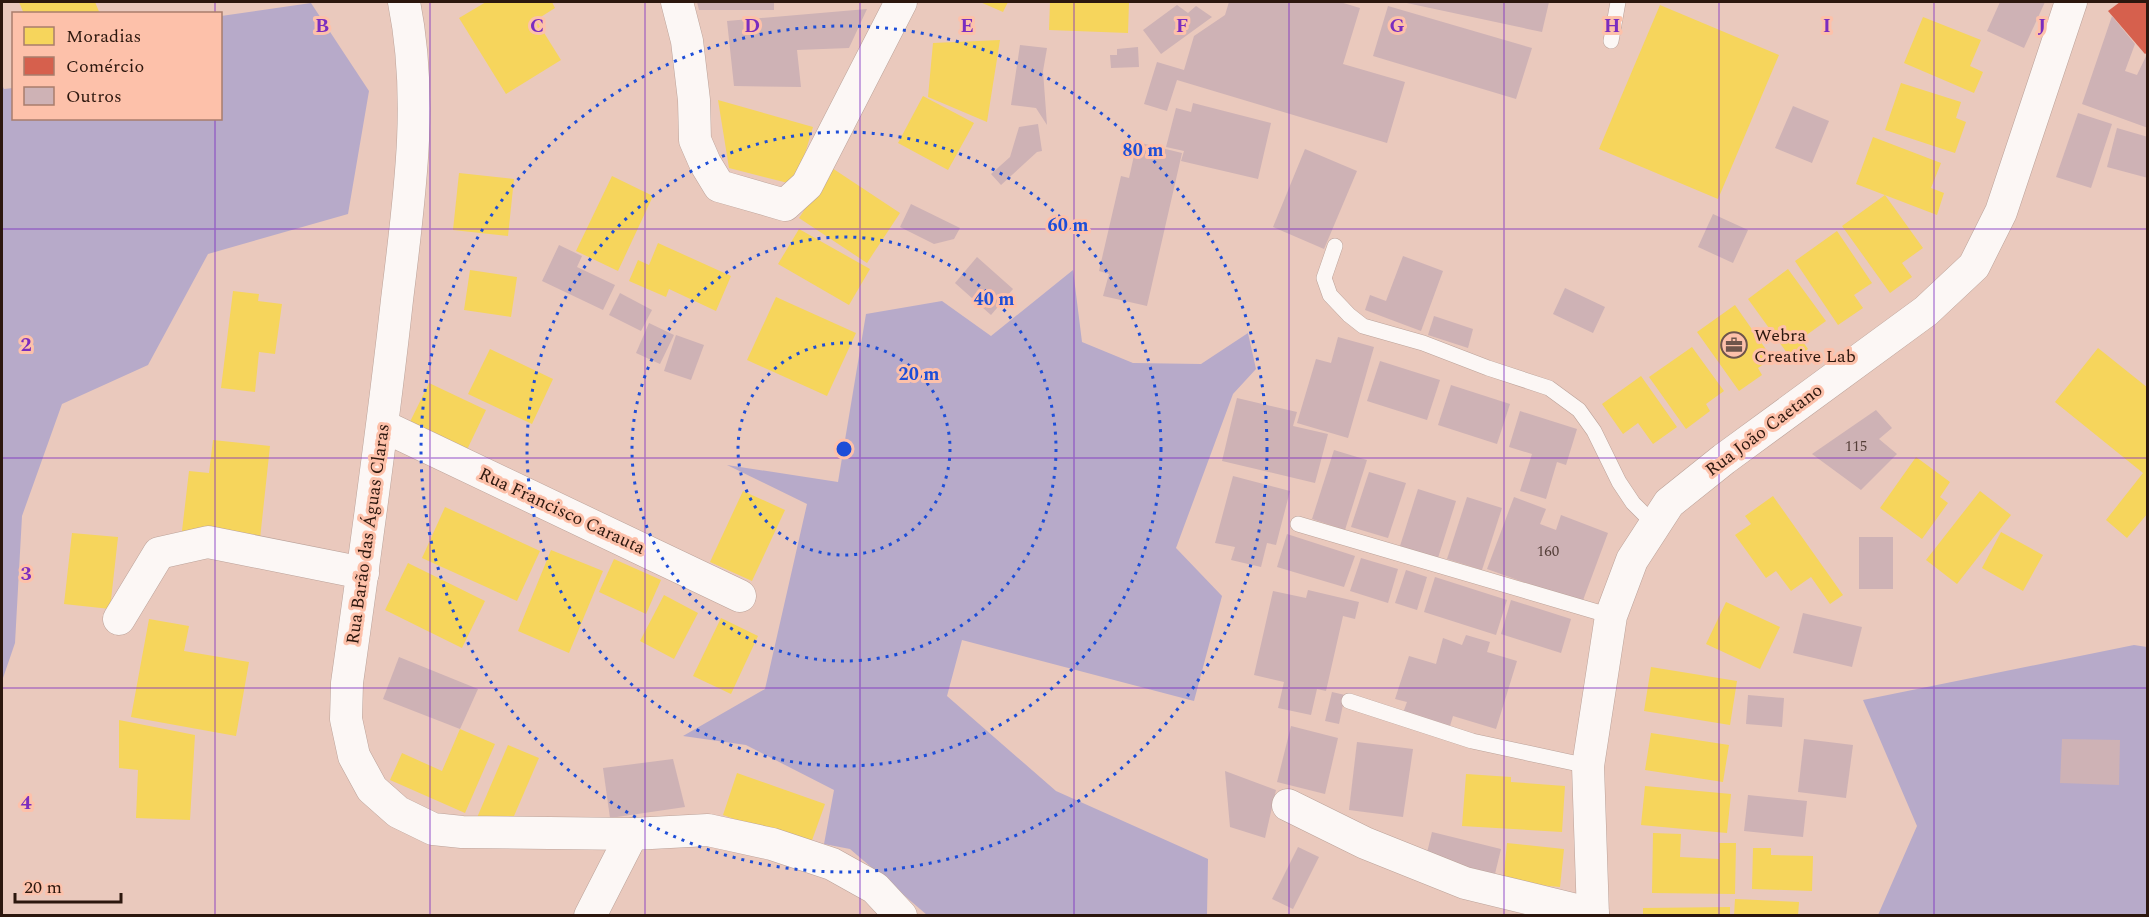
<svg xmlns="http://www.w3.org/2000/svg" width="2149" height="917" viewBox="0 0 2149 917" font-family="Spectral,serif">
<style>
.forest{fill:#b7aac9}
.homes{fill:#f6d55c}
.shops{fill:#d6604d}
.building{fill:#ceb2b5}
.lines{fill:none;stroke-linecap:round;stroke-linejoin:round}
.lane-casing{stroke:#bba299;stroke-width:16}
.street-casing{stroke:#bba299;stroke-width:33}
.lane{stroke:#fcf7f5;stroke-width:15}
.street{stroke:#fcf7f5;stroke-width:32}
.grid{fill:none;stroke:#7b2cbf;stroke-width:1.5;stroke-opacity:0.55}
.ring{fill:none;stroke:#1d4ed8;stroke-width:3;stroke-dasharray:3 6}
.labels{text-anchor:middle;dominant-baseline:central;stroke-width:6;stroke-linejoin:round;paint-order:stroke}
.number-label{font-size:15px;fill:#543e38}
.poi-label{font-size:18px;fill:#2c170e;stroke:#fdc1aa;text-anchor:start}
.street-label{font-size:18px;fill:#2c170e;stroke:#fdc1aa}
.grid-label{font-size:20px;text-anchor:middle;font-weight:bold;fill:#7b2cbf;stroke:#fdc1aa;stroke-width:6;stroke-linejoin:round;paint-order:stroke}
.centre{fill:#1d4ed8;stroke:#fdc1aa;stroke-width:3}
.ring-label{font-size:18px;text-anchor:middle;font-weight:bold;fill:#1d4ed8;stroke:#fdc1aa;stroke-width:6;stroke-linejoin:round;paint-order:stroke}
</style>
<rect width="100%" height="100%" fill="#eac9bd"/>
<!-- forest -->
<g class="forest">
<polygon points="311,3 369,91 348,214 208,254 148,365 62,404 22,516 15,643 2,681 2,85 4,89 13,88 14,118 220,118 221,16"/>
<polygon points="1073,270 1082,342 1133,363 1201,364 1248,333 1256,369 1233,394 1176,548 1222,596 1194,701 962,640 947,696 1056,791 1208,859 1207,915 927,915 850,849 824,844 834,790 746,745 683,736 765,689 807,504 727,465 838,482 866,314 942,301 991,336"/>
<polygon points="2134,645 2147,647 2147,915 1878,915 1917,826 1863,700"/>
</g>
<!-- homes -->
<g class="homes">
<polygon points="19,2 95,2 100,14 24,14"/>
<polygon points="486,2 552,2 555,8 536,20 561,60 506,94 459,18"/>
<polygon points="980,2 1008,2 1003,12"/>
<polygon points="1050,2 1129,2 1128,33 1049,30"/>
<polygon points="1660,5 1779,55 1718,199 1599,149"/>
<polygon points="1923,17 1981,40 1970,66 1983,72 1974,93 1904,63"/>
<polygon points="1000,40 987,122 928,97 933,43"/>
<polygon points="1901,83 1961,102 1956,118 1966,122 1955,153 1885,130"/>
<polygon points="923,96 974,123 948,170 898,143"/>
<polygon points="718,100 813,127 801,167 788,183 729,168"/>
<polygon points="1873,137 1941,163 1931,188 1944,193 1937,215 1856,184"/>
<polygon points="832,168 900,213 867,263 799,218"/>
<polygon points="459,173 514,179 508,236 453,230"/>
<polygon points="612,176 653,196 618,271 576,251"/>
<polygon points="1885,195 1923,248 1902,263 1912,277 1890,293 1842,226"/>
<polygon points="799,229 870,269 849,305 778,264"/>
<polygon points="1837,231 1872,283 1854,295 1863,308 1838,325 1795,261"/>
<polygon points="658,243 731,276 716,311 669,289 666,297 629,281 638,260 649,265"/>
<polygon points="1788,269 1826,321 1801,339 1808,349 1792,360 1748,299"/>
<polygon points="470,270 517,277 511,317 464,310"/>
<polygon points="233,291 259,294 258,301 282,304 275,354 259,352 255,392 221,388"/>
<polygon points="776,297 856,333 827,396 747,360"/>
<polygon points="1735,305 1772,358 1758,368 1762,375 1739,391 1697,332"/>
<polygon points="1692,347 1724,391 1706,404 1710,411 1686,429 1649,377"/>
<polygon points="2098,348 2148,388 2148,513 2127,538 2106,520 2143,473 2055,402"/>
<polygon points="490,349 553,379 532,424 468,394"/>
<polygon points="1641,376 1677,427 1653,444 1638,423 1623,434 1602,404"/>
<polygon points="429,383 486,410 464,456 407,428"/>
<polygon points="213,440 270,446 260,539 182,531 189,471 209,473"/>
<polygon points="1916,457 1950,482 1940,497 1948,503 1922,539 1880,508"/>
<polygon points="743,491 785,510 752,581 710,562"/>
<polygon points="1980,491 2011,515 1957,584 1926,560"/>
<polygon points="1773,496 1843,595 1830,604 1811,577 1791,591 1776,571 1766,578 1735,535 1751,524 1745,516"/>
<polygon points="445,507 540,551 517,601 422,558"/>
<polygon points="2001,532 2043,555 2023,591 1982,568"/>
<polygon points="72,533 118,537 110,609 64,604"/>
<polygon points="551,550 603,571 569,653 518,631"/>
<polygon points="614,559 661,580 646,614 599,592"/>
<polygon points="408,563 485,601 462,648 385,610"/>
<polygon points="664,595 698,613 674,659 640,641"/>
<polygon points="1726,602 1780,627 1760,669 1706,644"/>
<polygon points="721,618 758,636 731,694 693,676"/>
<polygon points="149,619 189,626 184,651 249,662 236,736 131,717"/>
<polygon points="1651,667 1737,681 1730,725 1644,711"/>
<polygon points="119,720 195,735 190,820 136,818 138,770 119,768"/>
<polygon points="460,729 495,744 465,813 390,780 402,753 442,771"/>
<polygon points="1651,733 1729,745 1723,782 1645,770"/>
<polygon points="508,745 539,758 511,823 476,820"/>
<polygon points="737,773 825,804 810,846 723,815"/>
<polygon points="1466,774 1511,777 1511,782 1565,786 1562,832 1462,826"/>
<polygon points="1645,786 1731,794 1727,833 1641,825"/>
<polygon points="1653,833 1681,834 1680,857 1719,859 1719,843 1736,843 1735,894 1652,893"/>
<polygon points="1507,843 1564,849 1560,887 1503,882"/>
<polygon points="1753,848 1771,848 1771,855 1813,856 1812,891 1752,889"/>
<polygon points="1735,899 1799,902 1798,916 1734,916"/>
<polygon points="1730,907 1730,916 1643,916 1643,908"/>
</g>
<!-- shops -->
<polygon class="shops" points="2120,2 2148,2 2148,52 2145,54 2108,11"/>
<!-- building -->
<g class="building">
<polygon points="697,2 774,2 774,10 699,10"/>
<polygon points="1229,2 1340,2 1360,8 1343,64 1405,82 1387,143 1177,80 1167,111 1144,104 1157,62 1184,70 1194,36 1225,15"/>
<polygon points="1402,2 1549,2 1542,32"/>
<polygon points="2000,2 2045,2 2024,48 1987,31"/>
<polygon points="1177,5 1188,13 1196,6 1212,17 1161,54 1143,30"/>
<polygon points="1388,6 1532,48 1516,99 1373,56"/>
<polygon points="867,9 849,48 797,50 801,87 734,86 727,21"/>
<polygon points="2112,16 2135,44 2125,71 2137,75 2148,52 2148,128 2082,104"/>
<polygon points="1020,45 1047,48 1043,71 1047,125 1036,108 1011,105"/>
<polygon points="1138,47 1139,67 1111,68 1110,55 1117,55 1117,49"/>
<polygon points="1193,103 1271,123 1258,179 1181,161 1184,151 1166,147 1176,108 1191,112"/>
<polygon points="1793,106 1829,121 1812,163 1775,148"/>
<polygon points="2078,113 2112,124 2091,188 2056,177"/>
<polygon points="1038,124 1042,151 1037,152 1001,185 991,174 1010,157 1019,127"/>
<polygon points="2117,128 2148,137 2148,178 2107,167"/>
<polygon points="1137,142 1182,153 1147,306 1103,296 1109,274 1099,271 1121,176 1129,178"/>
<polygon points="1305,149 1357,171 1324,249 1273,227"/>
<polygon points="911,204 960,228 954,239 934,244 900,227"/>
<polygon points="1713,214 1748,230 1733,263 1698,247"/>
<polygon points="559,245 582,256 577,267 615,285 603,310 542,281"/>
<polygon points="1403,256 1443,271 1421,331 1365,310 1370,295 1386,301"/>
<polygon points="977,257 1013,289 991,315 955,283"/>
<polygon points="1565,288 1605,307 1593,333 1553,314"/>
<polygon points="620,293 652,310 641,331 609,315"/>
<polygon points="1434,316 1473,329 1468,348 1428,335"/>
<polygon points="649,323 674,335 660,364 636,353"/>
<polygon points="676,335 704,345 691,380 664,371"/>
<polygon points="1338,337 1374,347 1348,438 1297,423 1316,359 1331,363"/>
<polygon points="1380,361 1440,380 1427,420 1367,401"/>
<polygon points="1451,385 1510,404 1497,444 1438,425"/>
<polygon points="1237,398 1297,412 1293,426 1328,434 1315,483 1222,461"/>
<polygon points="1876,410 1892,428 1879,439 1897,454 1861,490 1812,454"/>
<polygon points="1520,411 1577,429 1566,465 1557,462 1546,499 1520,491 1532,454 1509,447"/>
<polygon points="1334,450 1367,460 1345,530 1312,519"/>
<polygon points="1369,472 1406,483 1388,538 1351,527"/>
<polygon points="1233,476 1290,491 1276,545 1267,543 1261,567 1231,560 1235,547 1215,543"/>
<polygon points="1418,489 1456,501 1438,558 1400,546"/>
<polygon points="1467,497 1502,508 1482,570 1447,559"/>
<polygon points="1514,497 1546,509 1540,524 1556,530 1561,515 1608,533 1582,603 1487,569"/>
<polygon points="1287,534 1355,556 1344,587 1277,567"/>
<rect x="1859" y="537" width="34" height="52"/>
<polygon points="1361,558 1398,569 1388,603 1350,591"/>
<polygon points="1406,570 1427,577 1417,610 1395,603"/>
<polygon points="1435,577 1507,600 1496,635 1424,612"/>
<polygon points="1308,590 1359,602 1355,619 1343,616 1326,691 1317,689 1311,715 1278,708 1284,682 1254,675 1273,591 1306,598"/>
<polygon points="1511,600 1571,619 1561,653 1501,634"/>
<polygon points="1803,613 1862,627 1852,667 1793,653"/>
<polygon points="1466,635 1490,642 1487,652 1517,661 1496,729 1453,716 1450,726 1403,713 1407,702 1395,699 1409,656 1436,664 1443,638 1462,645"/>
<polygon points="399,657 478,689 460,729 383,699"/>
<polygon points="1332,692 1345,695 1339,724 1325,721"/>
<polygon points="1748,695 1784,698 1782,727 1746,724"/>
<polygon points="1291,726 1338,738 1325,794 1277,782"/>
<polygon points="1804,739 1853,745 1846,798 1798,792"/>
<polygon points="2062,739 2120,740 2119,785 2060,783"/>
<polygon points="1357,742 1413,749 1403,817 1349,810"/>
<polygon points="673,759 685,807 610,818 603,768"/>
<polygon points="1225,771 1276,790 1265,838 1230,827"/>
<polygon points="1748,795 1807,801 1803,837 1744,831"/>
<polygon points="1432,832 1501,849 1493,882 1424,865"/>
<polygon points="1298,847 1319,857 1293,909 1272,899"/>
</g>
<g class="lines">
<!-- lane casing -->
<g class="lane-casing">
<g id="lane">
<polyline points="1611,41 1618,2"/>
<polyline points="1335,246 1324,278 1330,295 1349,315 1363,326 1423,343 1488,368 1549,388 1579,410 1594,431 1619,482 1633,503 1655,525"/>
<polyline points="1298,524 1611,616"/>
<polyline points="1349,701 1472,741 1588,766"/>
</g>
</g>
<!-- street casing -->
<g class="street-casing">
<g id="street">
<path d="M404,2c20,99 5,198 -7,298 -14,128 -32,255 -50,383l-1,36 8,37 18,33 26,23 35,17 29,3 170,2 76,-4 64,14 60,20 43,24 26,28"/>
<polyline points="677,2 687,41 694,100 695,140 705,163 719,186 785,205 807,185 901,2"/>
<polyline points="383,426 740,596"/>
<polyline points="119,619 159,553 208,542 363,573"/>
<polyline points="1288,805 1365,843 1465,883 1593,914"/>
<polyline points="590,916 632,834"/>
<polyline points="1593,916 1588,766 1611,616 1632,560 1669,503 1724,459 1926,311 1974,266 2001,212 2071,2"/>
</g>
</g>
<!-- lane -->
<use href="#lane" class="lane"/>
<!-- street -->
<use href="#street" class="street"/>
</g>
<!-- grid -->
<path class="grid" d="M215,2v12M430,2v914M645,2v914M860,2v914M1074,2v914M1289,2v914M1504,2v914M1719,2v914M1934,2v914M215,118v798M2,229h2146M2,458h2146M2,688h2146"/>
<!-- distance rings -->
<g class="ring">
<circle cx="844" cy="449" r="106"/>
<circle cx="844" cy="449" r="212"/>
<circle cx="844" cy="449" r="317"/>
<circle cx="844" cy="449" r="423"/>
</g>
<!-- icons -->
<defs>
<g id="office-ring" transform="scale(1.35)"><circle r="9.5" fill="#fdc1aa" stroke="#6e554b" stroke-width="1.5"/><path d="M-6-3h4V-5.5h4V-3h4V5H-6ZM-1-4.5V-3h2v-1.5ZM-6 0V1H6V0Z" fill="#6e554b"/></g>
</defs>
<g fill-rule="evenodd">
<use href="#office-ring" x="1734" y="345"/>
</g>
<g class="labels">
<!-- number labels -->
<g class="number-label">
<text x="1856" y="446">115</text>
<text x="1548" y="551">160</text>
</g>
<!-- poi labels -->
<g class="poi-label">
<text x="1754" y="335">Webra<tspan x="1754" dy="21">Creative Lab</tspan></text>
</g>
<!-- street labels -->
<g class="street-label">
<text transform="translate(1764 430) rotate(-37)">Rua João Caetano</text>
<text transform="translate(562 511) rotate(25)">Rua Francisco Carauta</text>
<text transform="translate(368 534) rotate(-82)">Rua Barão das Águas Claras</text>
</g>
</g>
<g class="grid-label">
<text x="322" y="32">B</text>
<text x="537" y="32">C</text>
<text x="752" y="32">D</text>
<text x="967" y="32">E</text>
<text x="1182" y="32">F</text>
<text x="1397" y="32">G</text>
<text x="1612" y="32">H</text>
<text x="1827" y="32">I</text>
<text x="2042" y="32">J</text>
<text x="26" y="351">2</text>
<text x="26" y="580">3</text>
<text x="26" y="809">4</text>
</g>
<circle cx="844" cy="449" r="9" class="centre"/>
<g class="ring-label">
<text x="1143" y="156">80 m</text>
<text x="1068" y="231">60 m</text>
<text x="994" y="305">40 m</text>
<text x="919" y="380">20 m</text>
</g>
<!-- border -->
<rect width="2149" height="917" fill="none" stroke="#2c170e" stroke-width="6"/>
<!-- legend -->
<rect x="12" y="12" width="210" height="108" fill="#fdc1aa" stroke="#a97d6c" stroke-width="1.5"/>
<rect x="24" y="27" width="30" height="18" fill="#f6d55c" stroke="#a97d6c" stroke-width="1.5"/>
<text x="66" y="42" font-size="18" fill="#2c170e">Moradias</text>
<rect x="24" y="57" width="30" height="18" fill="#d6604d" stroke="#a97d6c" stroke-width="1.5"/>
<text x="66" y="72" font-size="18" fill="#2c170e">Comércio</text>
<rect x="24" y="87" width="30" height="18" fill="#ceb2b5" stroke="#a97d6c" stroke-width="1.5"/>
<text x="66" y="102" font-size="18" fill="#2c170e">Outros</text>
<!-- scale -->
<path d="M15 893v9h106v-9" fill="none" stroke="#2c170e" stroke-width="3"/>
<text x="24" y="893" font-size="18" fill="#2c170e" stroke="#fdc1aa" stroke-width="4.5" paint-order="stroke">20 m</text>
</svg>
